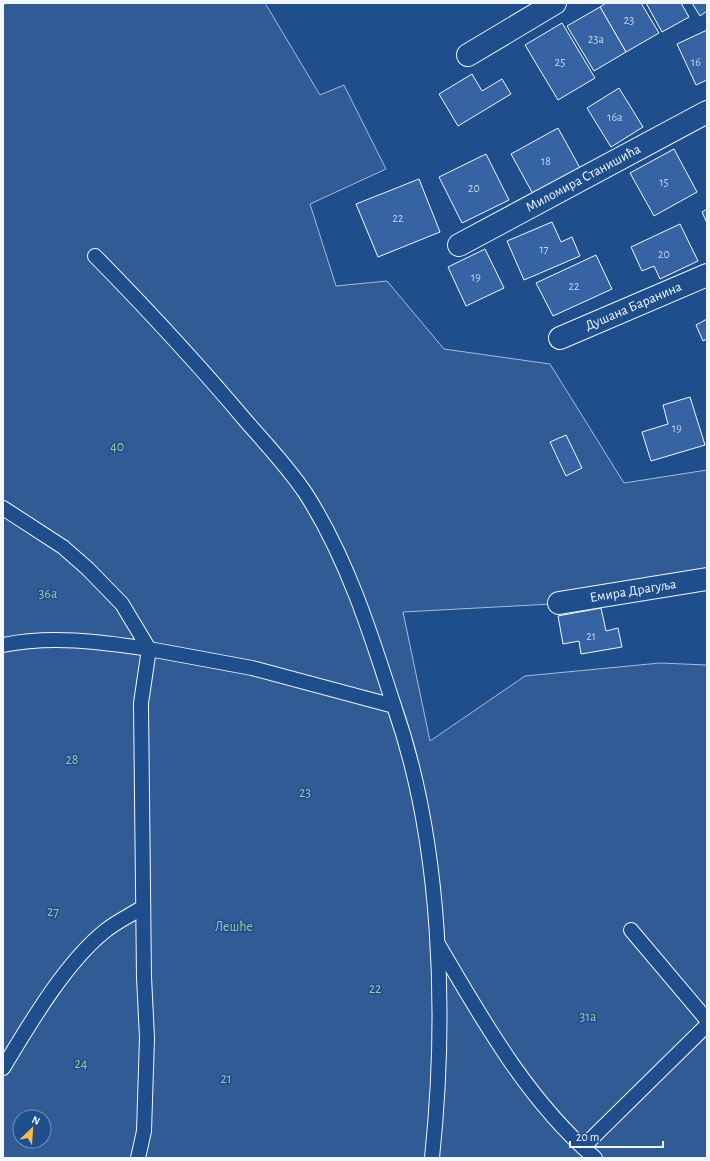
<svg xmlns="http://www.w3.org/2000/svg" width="710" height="1161" viewBox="0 0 710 1161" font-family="'Alegreya Sans',sans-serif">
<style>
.built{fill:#305b95;stroke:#a8bbd7;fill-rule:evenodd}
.building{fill:#3563a3;stroke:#f2f6ff}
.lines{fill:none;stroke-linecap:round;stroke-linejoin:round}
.lane-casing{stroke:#f2f6ff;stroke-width:16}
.street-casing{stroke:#f2f6ff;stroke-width:24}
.lane{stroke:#1f4e8c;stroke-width:14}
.street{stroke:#1f4e8c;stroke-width:22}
.labels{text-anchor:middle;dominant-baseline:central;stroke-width:3;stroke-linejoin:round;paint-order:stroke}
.number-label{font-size:12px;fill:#c3d1e8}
.street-label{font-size:14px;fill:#f2f6ff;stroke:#1f4e8c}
.park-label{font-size:14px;fill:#97c8a6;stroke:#1f4e8c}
</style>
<rect width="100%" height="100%" fill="#1f4e8c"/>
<!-- built -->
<path class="built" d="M6,3h259l55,92 24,-10 42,84 -76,35 26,82 51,-5 57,68 106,15 74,119 83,-13v107l-155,27 -149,8 27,129 95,-65 135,-13 47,2v493h-704v-1152zM20,1117h24v24h-24z"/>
<!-- building -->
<g class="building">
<polygon points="606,3 641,3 659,33 626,52 600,7"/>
<polygon points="646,3 681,3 689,17 662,32"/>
<polygon points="692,3 707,3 707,11 700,16"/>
<polygon points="600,7 626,52 594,71 567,26"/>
<polygon points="562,23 595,78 558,100 525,45"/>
<polygon points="707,30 707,80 696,85 677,44"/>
<polygon points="472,74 482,91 502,79 511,94 458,126 439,94"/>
<polygon points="619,88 643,127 611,147 587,108"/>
<polygon points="558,128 580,168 533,194 511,154"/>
<polygon points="674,149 697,192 654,216 630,173"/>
<polygon points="486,154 509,200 462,223 439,177"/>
<polygon points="419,179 440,232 378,257 356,204"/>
<polygon points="707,209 707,223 702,212"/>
<polygon points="552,222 561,242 572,237 580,256 524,280 507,241"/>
<polygon points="680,224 698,261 660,279 654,266 642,271 631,247"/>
<polygon points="485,249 504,288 466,306 448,267"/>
<polygon points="596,255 612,289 553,316 536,283"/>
<polygon points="707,319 707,339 703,341 696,325"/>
<polygon points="690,397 705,445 651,461 642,432 668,424 663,405"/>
<polygon points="566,435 582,468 566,476 550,442"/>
<polygon points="601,608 606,631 618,628 622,647 581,654 579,641 563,644 558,616"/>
</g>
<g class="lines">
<!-- lane casing -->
<g class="lane-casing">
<g id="lane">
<path d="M95,256c52,53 103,108 151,165 20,23 43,47 60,73 41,64 65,140 88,212"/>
<path d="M3,508l60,39 25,22 34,35 27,45 103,19 142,38c48,137 53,308 38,452"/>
<path d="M3,645c49,-10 97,-3 146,4l-8,54 3,274 3,61 -3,93 -6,27"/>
<polyline points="631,930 707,1020"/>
<path d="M438,944c44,75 90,157 157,214"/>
<path d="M3,1068c26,-43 62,-105 102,-137 11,-9 26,-16 38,-24"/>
<polyline points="583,1147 707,1025"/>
</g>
</g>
<!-- street casing -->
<g class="street-casing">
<g id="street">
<polyline points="468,55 555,3"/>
<path id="s1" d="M459,245l248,-133"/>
<path id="s2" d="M560,338l147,-63"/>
<path id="s3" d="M559,603l148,-24"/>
</g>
</g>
<!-- lane -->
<use href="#lane" class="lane"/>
<!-- street -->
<use href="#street" class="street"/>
</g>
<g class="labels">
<!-- number labels -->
<g class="number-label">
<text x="629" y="20">23</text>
<text x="596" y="39">23a</text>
<text x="560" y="62">25</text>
<text x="696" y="62">16</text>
<text x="615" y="117">16a</text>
<text x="546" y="161">18</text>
<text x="664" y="182">15</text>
<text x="474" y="188">20</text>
<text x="398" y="218">22</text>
<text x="544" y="249">17</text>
<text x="664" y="254">20</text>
<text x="476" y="277">19</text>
<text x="574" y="286">22</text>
<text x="677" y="428">19</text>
<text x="591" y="636">21</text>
</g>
<!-- street labels -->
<g class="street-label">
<text stroke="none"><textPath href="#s1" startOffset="141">Миломира Станишића</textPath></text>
<text stroke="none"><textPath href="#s2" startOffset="80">Душана Баранина</textPath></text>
<text stroke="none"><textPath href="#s3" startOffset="75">Емира Драгуља</textPath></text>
</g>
<!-- park labels -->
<g class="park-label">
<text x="117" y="447">40</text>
<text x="48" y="594">36a</text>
<text x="72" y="760">28</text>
<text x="305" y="793">23</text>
<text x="53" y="912">27</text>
<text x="234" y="927">Лешће</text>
<text x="375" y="989">22</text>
<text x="588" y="1017">31a</text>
<text x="81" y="1064">24</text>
<text x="226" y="1079">21</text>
</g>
</g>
<!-- border -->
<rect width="710" height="1161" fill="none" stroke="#f2f6ff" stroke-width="8"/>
<!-- north arrow -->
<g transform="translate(32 1129) rotate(25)"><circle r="19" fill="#1f4e8c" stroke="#7391ba"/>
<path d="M0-3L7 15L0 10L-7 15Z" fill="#ffb74d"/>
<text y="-6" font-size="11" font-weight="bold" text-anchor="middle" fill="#f2f6ff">N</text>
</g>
<!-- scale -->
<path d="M570 1141v6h93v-6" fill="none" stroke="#f2f6ff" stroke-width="2"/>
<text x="576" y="1141" font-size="12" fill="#f2f6ff" stroke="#1f4e8c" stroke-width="3" paint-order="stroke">20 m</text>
</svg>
